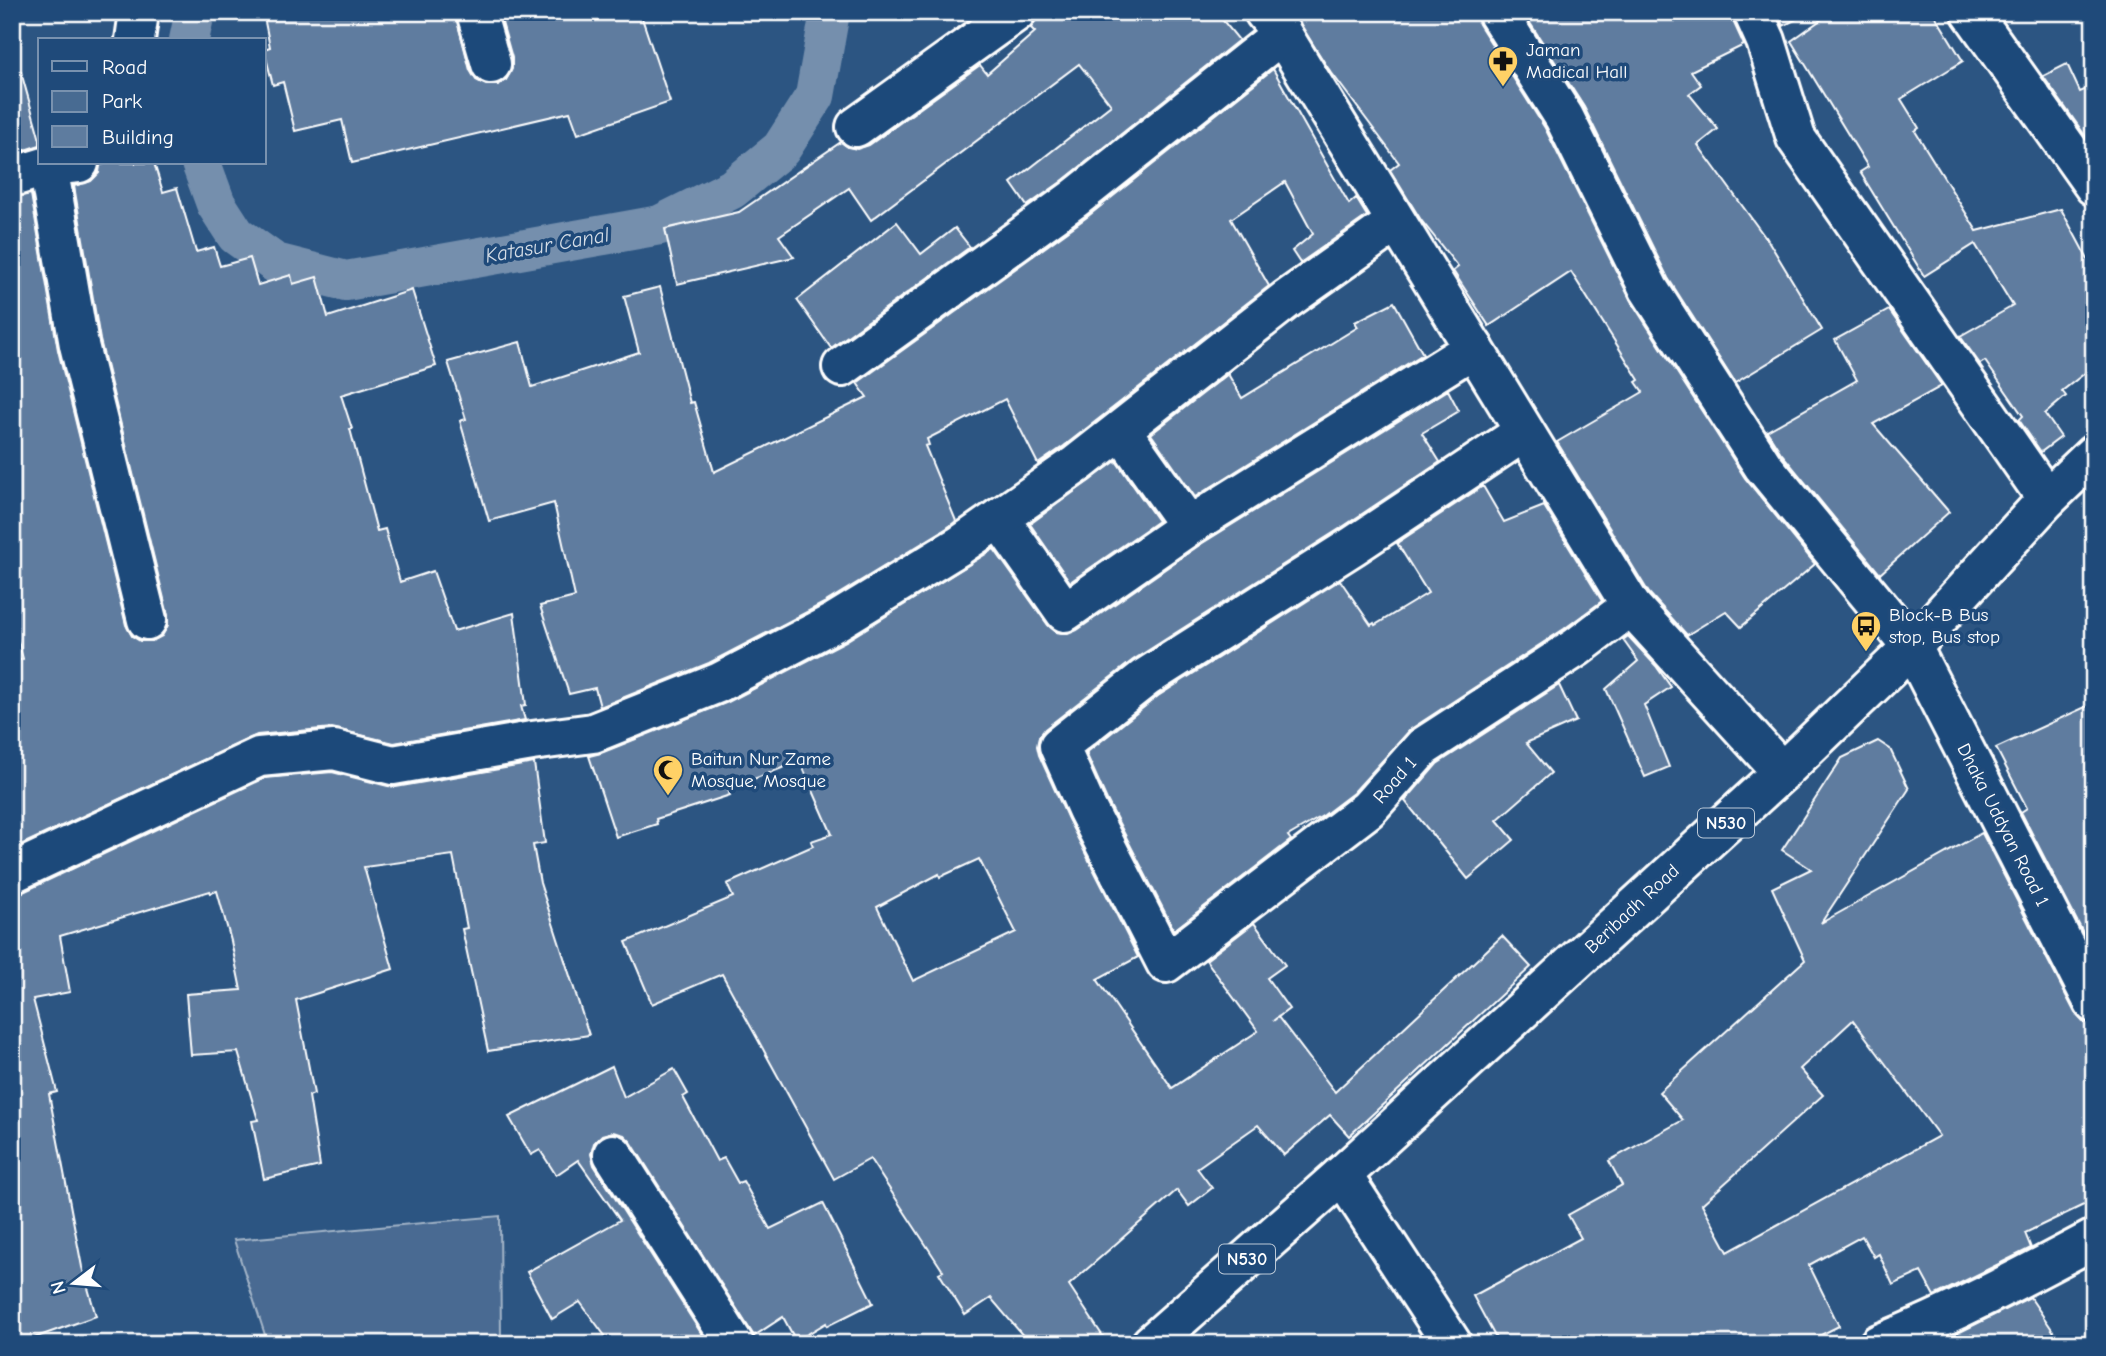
<svg xmlns="http://www.w3.org/2000/svg" width="2106" height="1356" viewBox="0 0 2106 1356" font-family="'Comic Neue',sans-serif">
<style>
.green{fill:#486b92;stroke:#a4b5c8;stroke-width:2}
.lines{fill:none;stroke-linecap:round;stroke-linejoin:round}
.canal{stroke:#748fad;stroke-width:40}
.building{fill:#5e7c9f;stroke:#fff;stroke-width:2;fill-rule:evenodd}
.minor-casing{stroke:#fff;stroke-width:44}
.trunk-casing{stroke:#fff;stroke-width:44}
.minor{stroke:#1f4a7a;stroke-width:38}
.trunk{stroke:#1f4a7a;stroke-width:38}
.labels{text-anchor:middle;dominant-baseline:central;stroke-width:7;stroke-linejoin:round;paint-order:stroke}
.shield{fill:#1f4a7a;stroke:#bcc9d7;stroke-width:2}
.shield-label{font-size:18px;font-weight:bold;fill:#fff}
.poi-label{font-size:19px;fill:#fff;stroke:#1f4a7a;text-anchor:start}
.street-label{font-size:19px;fill:#fff;stroke:#1f4a7a}
.water-label{font-size:21px;font-style:italic;fill:#d5dde6;stroke:#1f4a7a}
</style>
<rect width="100%" height="100%" fill="#2c5582"/>
<filter id="ink" filterUnits="userSpaceOnUse"><feTurbulence type="fractalNoise" baseFrequency=".0143" numOctaves="2"/><feDisplacementMap in="SourceGraphic" scale="14" xChannelSelector="R" yChannelSelector="G"/><feConvolveMatrix kernelMatrix="1 2 1 2 8 2 1 2 1" color-interpolation-filters="sRGB"/></filter>
<g filter="url(#ink)">
<!-- green -->
<polygon class="green" points="500,1216 501,1344 268,1344 234,1240"/>
<g class="lines">
<!-- canal -->
<g class="canal">
<polyline points="189,40 195,12"/>
<polyline points="201,163 216,204 236,235 275,263 346,281 660,225 732,189 781,149 815,96 830,12"/>
</g>
</g>
<!-- building -->
<g class="building">
<polygon points="263,12 455,12 470,70 476,80 486,85 498,85 506,80 512,69 512,58 499,12 640,12 670,102 578,134 570,112 352,163 342,120 295,131 283,82 273,85 264,50 264,49 270,47"/>
<polygon points="1037,12 1216,12 1239,40 1061,182 1027,206 1011,183 1111,105 1079,64 871,220 849,188 779,236 794,257 677,284 665,229 739,212 841,142 848,147 857,149 869,145 980,65 987,74 1035,32 1031,28 1036,20"/>
<polygon points="1292,12 1475,12 1479,24 1545,128 1631,301 1745,478 1815,564 1741,627 1726,611 1687,635 1649,593 1557,442 1643,392 1636,382 1639,380 1571,272 1489,326 1453,271 1458,267 1421,220 1390,170 1399,163 1328,68"/>
<polygon points="1523,12 1732,12 1733,21 1744,45 1691,71 1701,85 1689,94 1718,129 1698,145 1765,237 1766,237 1822,330 1735,383 1668,278 1584,107"/>
<polygon points="1777,12 1810,12 1783,26"/>
<polygon points="1832,12 1933,12 1963,61 1901,99 1919,128 1915,131 1977,231 2061,209 2094,271 2094,366 2062,391 2066,396 2045,414 2061,437 2041,452 2019,420 2023,416 1985,361 1980,364 1960,336 2013,306 1975,244 1924,276 1860,172 1868,167 1791,41"/>
<polygon points="2067,64 2080,92 2094,86 2094,148 2043,76"/>
<polygon points="1273,69 1349,204 1356,198 1367,216 1300,263 1292,251 1313,234 1285,182 1231,219 1269,286 1064,446 1038,464 1005,399 927,439 929,445 925,446 956,521 947,528 824,603 709,663 600,707 595,688 569,694 540,606 575,597 554,503 489,521 460,421 466,419 448,362 520,342 532,387 639,352 624,296 660,287 690,403 694,402 714,472 867,397 857,383 1087,217"/>
<polygon points="21,72 40,140 40,145 12,154 12,73"/>
<polygon points="109,163 154,163 163,192 177,188 196,252 214,247 220,266 250,258 258,285 291,275 293,284 317,277 328,317 412,290 436,366 341,395 352,429 350,429 377,531 385,529 400,582 433,571 454,631 514,613 526,705 521,706 525,720 394,743 332,728 257,735 12,849 12,663 23,659 12,619 12,198 31,194 58,350 126,625 132,636 140,641 152,641 162,636 168,625 168,615 100,340 74,186 91,181 99,173 100,165"/>
<polygon points="897,222 921,254 955,228 970,247 831,348 797,300"/>
<polygon points="1394,302 1423,354 1195,497 1151,434 1228,374 1242,398 1358,327 1355,322"/>
<polygon points="1889,310 1942,386 1873,424 1949,512 1880,574 1781,453 1767,431 1857,380 1835,340"/>
<path d="M1448,390l11,21 -37,22 18,29 -99,66 -208,132 -88,69 -6,8 -2,9 2,9 29,64 70,138 -41,22 75,109 86,-57 -52,-71 48,-37 31,42 -18,13 22,31 -16,12 5,-4 57,75 167,-156 29,31 -182,169 -19,-21 -46,40 -26,-30 -61,43 15,20 -23,18 -12,-16 -108,95 39,59h-78l-39,-46 -26,17 -26,-42 4,-2 -73,-112 -36,20 -112,-205 -70,30 -26,-62 107,-45 -6,-13 86,-38 -2,-5 21,-7 -32,-73 -72,28 2,6 -74,24 1,5 -41,13 -27,-81 12,-3 127,-51 118,-61 148,-92 54,76 8,7 12,2 9,-4 124,-86zM979,859l37,73 -103,49 -36,-74 62,-33 1,3z"/>
<polygon points="1116,461 1158,521 1070,582 1030,524"/>
<polygon points="1483,486 1504,522 1544,506 1602,601 1564,629 1411,729 1353,793 1324,815 1288,836 1291,840 1174,930 1107,800 1086,753 1158,696 1340,580 1371,625 1374,623 1375,625 1428,593 1397,543"/>
<polygon points="1628,636 1656,666 1671,687 1644,705 1669,767 1645,777 1606,689 1638,661 1623,640"/>
<polygon points="1559,685 1576,721 1526,743 1551,773 1497,820 1514,840 1468,879 1405,801 1437,764"/>
<polygon points="2094,703 2094,954 2021,812 2027,808 1996,748"/>
<path d="M1878,741l12,8 19,40 -88,134 161,-90 93,180 8,9 11,3v175l-69,33 6,15 -97,48 -13,-24 -28,13 -14,-31 -5,3 -12,-21 -53,29 30,61 -36,18h-304l-26,-48 108,-58 -13,-23 54,-30 -13,-24 74,-41 -24,-28 146,-132 -33,-72 39,-19 -29,-19 60,-92zM1853,1020l86,116 -211,116 -26,-48 121,-109 -23,-26z"/>
<polygon points="534,763 545,843 533,845 540,883 589,1035 488,1051 462,929 467,928 453,855 364,867 393,969 296,1000 314,1094 309,1096 320,1166 264,1179 252,1121 258,1120 238,1052 191,1055 186,994 241,990 231,941 217,891 210,893 210,891 60,936 70,992 33,999 57,1092 49,1094 82,1267 96,1316 17,1344 12,1344 12,895 21,893 265,778 332,772 388,786 396,787"/>
<polygon points="612,1066 624,1097 674,1069 688,1094 683,1097 717,1161 724,1158 738,1183 743,1181 770,1229 823,1203 873,1303 827,1326 826,1323 796,1341 783,1317 754,1336 631,1142 624,1135 613,1132 602,1135 594,1143 591,1154 594,1165 703,1336 689,1344 611,1344 580,1302 552,1319 527,1272 620,1220 578,1160 556,1175 540,1150 531,1155 509,1117"/>
<polygon points="2030,1297 2062,1344 1961,1344 1956,1334"/>
</g>
<g class="lines">
<!-- minor casing -->
<g class="minor-casing">
<g id="minor">
<polyline points="476,12 491,64"/>
<polyline points="1264,12 1282,34 1631,606 1782,772"/>
<polyline points="1497,12 1564,117 1649,289 1763,466 1912,647 2094,1003"/>
<polyline points="1753,12 1766,41 1796,138 2047,499"/>
<polyline points="1971,12 2094,186"/>
<polyline points="135,40 139,12"/>
<polyline points="856,127 1016,12"/>
<polyline points="48,166 79,345 147,620"/>
<polyline points="12,177 48,166 79,163"/>
<polyline points="842,367 1074,199 1282,34"/>
<polyline points="1121,430 1189,526 1474,348"/>
<polyline points="1524,432 1353,546 1145,678 1059,746 1087,809 1166,963 1368,809 1423,747 1577,647 1631,606"/>
<polyline points="999,518 1065,612 1189,526"/>
<polyline points="12,873 259,757 334,750 393,765 532,741 593,733 718,683 835,622 959,546 1077,464 1286,300 1396,222"/>
<polyline points="613,1154 734,1344"/>
<polyline points="1342,1175 1452,1344"/>
<path d="M1879,1344c74,-30 144,-67 215,-105"/>
</g>
</g>
<!-- trunk casing -->
<g class="trunk-casing">
<polyline id="trunk" points="1151,1344 1342,1175 1782,772 1912,647 2047,499 2094,454"/>
</g>
<!-- minor -->
<use href="#minor" class="minor"/>
<!-- trunk -->
<use href="#trunk" class="trunk"/>
</g>
</g>
<!-- icons -->
<defs>
<g id="pharmacy-pin" transform="scale(1.575)"><path d="M0 17L-7.5 6A9.5 9.5 0 1 1 7.5 6Z" fill="#ffd166" stroke="#1f4a7a"/><path d="M-2-6h4v4h4v4h-4v4h-4v-4h-4v-4h4Z" fill="#111"/></g>
<g id="bus-pin" transform="scale(1.575)"><path d="M0 17L-7.5 6A9.5 9.5 0 1 1 7.5 6Z" fill="#ffd166" stroke="#1f4a7a"/><path d="M-5-6H5V4H4V6H2V4H-2V6H-4V4H-5ZM-3.5-4V0h7V-4ZM-3.5 1.2v1.5H-2V1.2ZM2 1.2v1.5H3.5V1.2Z" fill="#111"/></g>
<g id="mosque-pin" transform="scale(1.575)"><path d="M0 17L-7.5 6A9.5 9.5 0 1 1 7.5 6Z" fill="#ffd166" stroke="#1f4a7a"/><path d="M3.5-4.9A6 6 0 1 0 3.5 4.9A5 5 0 1 1 3.5-4.9Z" fill="#111"/></g>
</defs>
<g fill-rule="evenodd">
<use href="#pharmacy-pin" x="1503" y="61"/>
<use href="#bus-pin" x="1866" y="626"/>
<use href="#mosque-pin" x="668" y="770"/>
</g>
<g class="labels">
<!-- shield labels -->
<g class="shield">
<rect x="1698" y="808.5" width="56" height="29" rx="5"/>
<rect x="1219" y="1244.5" width="56" height="29" rx="5"/>
</g>
<g class="shield-label">
<text x="1726" y="823">N530</text>
<text x="1247" y="1259">N530</text>
</g>
<!-- poi labels -->
<g class="poi-label">
<text x="1526" y="50">Jaman<tspan x="1526" dy="22">Madical Hall</tspan></text>
<text x="1889" y="615">Block-B Bus<tspan x="1889" dy="22">stop, Bus stop</tspan></text>
<text x="691" y="759">Baitun Nur Zame<tspan x="691" dy="22">Mosque, Mosque</tspan></text>
</g>
<!-- street labels -->
<g class="street-label">
<text transform="translate(1395 780) rotate(-49)">Road 1</text>
<text transform="translate(2003 825) rotate(63)">Dhaka Uddyan Road 1</text>
<text transform="translate(1632 909) rotate(-43)">Beribadh Road</text>
</g>
<!-- water labels -->
<g class="water-label">
<text transform="translate(547 245) rotate(-10)">Katasur Canal</text>
</g>
</g>
<!-- margin -->
<rect width="2106" height="1356" fill="none" stroke="#1f4a7a" stroke-width="42"/>
<rect x="21" y="21" width="2064" height="1314" fill="none" stroke="#fff" stroke-width="2.5" filter="url(#ink)"/>
<!-- legend -->
<rect x="38" y="38" width="228" height="126" fill="#1f4a7a" stroke="#7992af" stroke-width="2"/>
<rect x="52" y="61" width="35" height="10" fill="#1f4a7a" stroke="#7992af" stroke-width="2"/>
<text x="102" y="74" font-size="21" fill="#ffffff">Road</text>
<rect x="52" y="91" width="35" height="21" fill="#486b92" stroke="#7992af" stroke-width="2"/>
<text x="102" y="108" font-size="21" fill="#ffffff">Park</text>
<rect x="52" y="126" width="35" height="21" fill="#5e7c9f" stroke="#7992af" stroke-width="2"/>
<text x="102" y="144" font-size="21" fill="#ffffff">Building</text>
<!-- north arrow -->
<g transform="translate(74 1283) rotate(254)" stroke="#1f4a7a" stroke-width="5" paint-order="stroke">
<path d="M0-5L12 26L0 18L-12 26Z" fill="#ffffff"/>
<text y="-10" font-size="19" font-weight="bold" text-anchor="middle" fill="#ffffff">N</text>
</g>
</svg>
